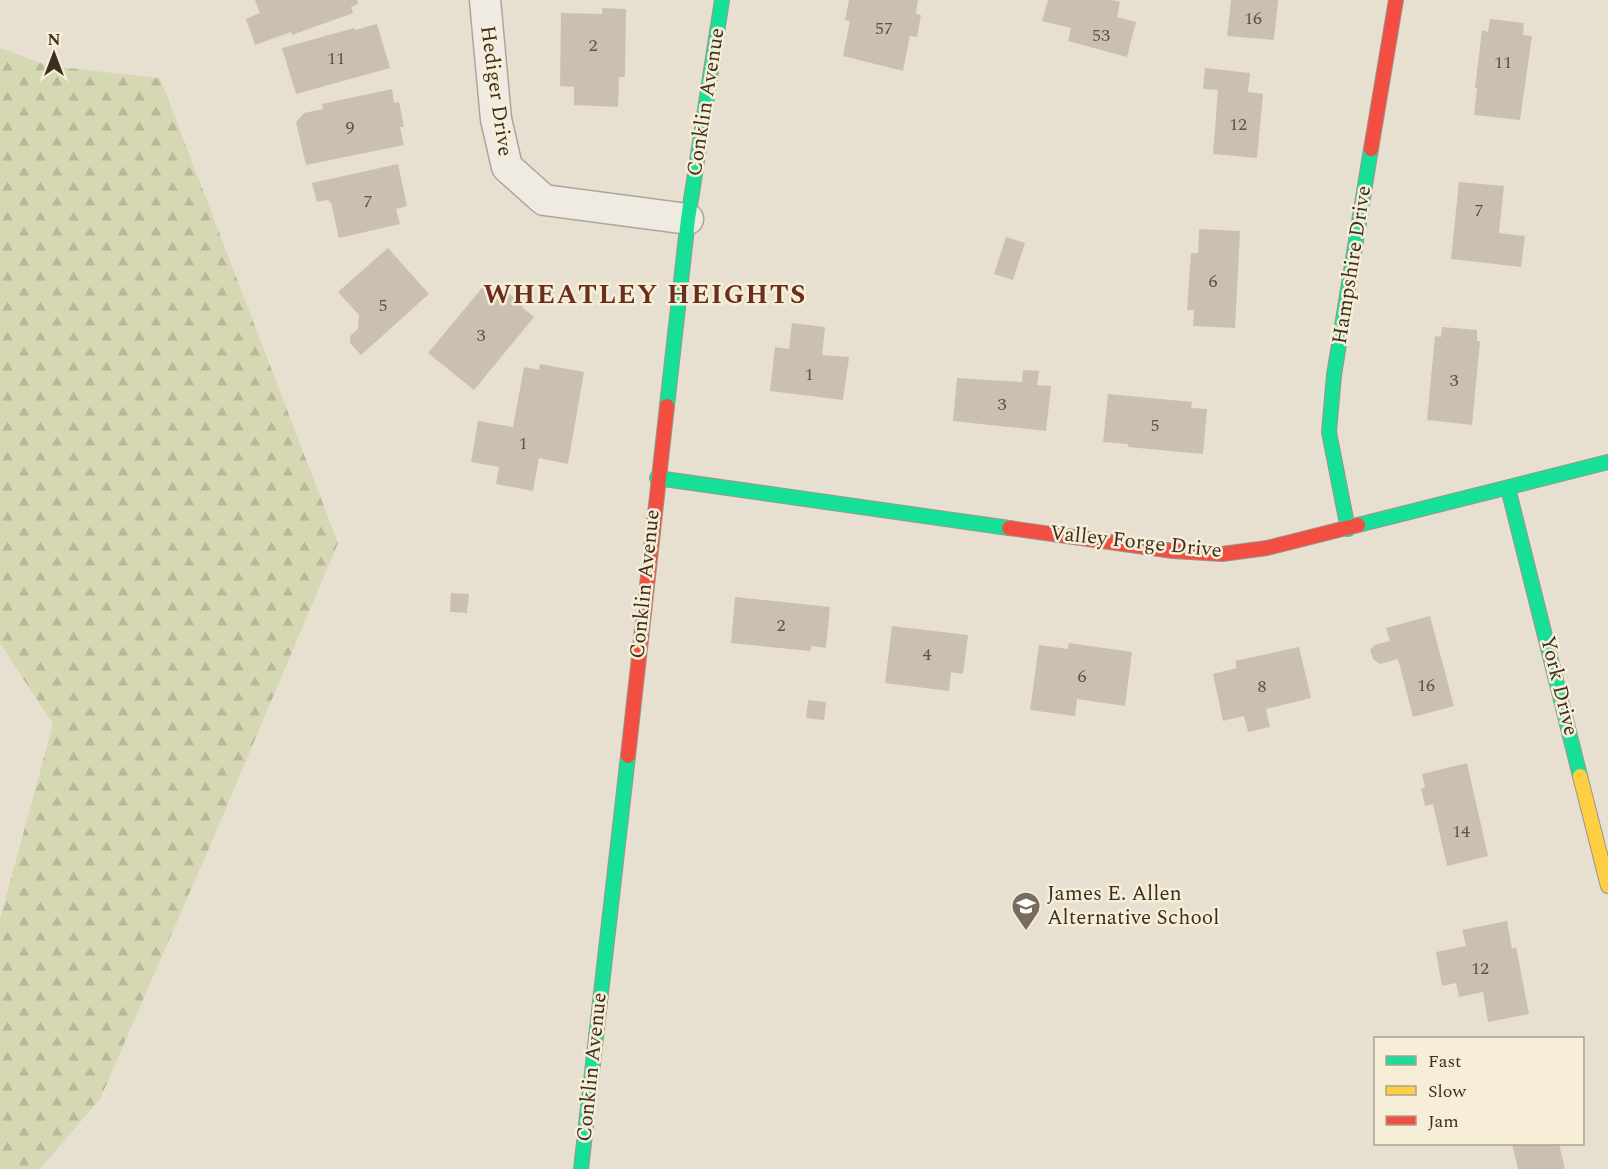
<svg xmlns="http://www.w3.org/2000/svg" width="1608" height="1169" viewBox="0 0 1608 1169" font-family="Spectral,serif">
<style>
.forest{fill:url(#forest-firs)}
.building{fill:#cbbfb2}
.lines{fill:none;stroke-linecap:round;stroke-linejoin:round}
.street-casing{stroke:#ada599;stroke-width:33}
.fast-casing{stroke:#9c958a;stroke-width:16}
.slow-casing{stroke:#9c958a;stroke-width:16}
.jam-casing{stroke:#9c958a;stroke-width:16}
.street{stroke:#efebe3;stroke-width:30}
.fast{stroke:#16e098;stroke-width:14}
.slow{stroke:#ffcf43;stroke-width:14}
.jam{stroke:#f24e42;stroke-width:14}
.labels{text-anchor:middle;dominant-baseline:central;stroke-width:5;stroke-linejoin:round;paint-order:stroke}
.number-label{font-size:18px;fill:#605244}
.street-label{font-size:21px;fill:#3d2e20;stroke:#f7eed8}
.poi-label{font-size:21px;fill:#3d2e20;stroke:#f7eed8;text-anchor:start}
.district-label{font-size:27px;font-weight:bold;letter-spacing:1.5px;fill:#6b2e1e;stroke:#f7eed8}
</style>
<defs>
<pattern id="forest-firs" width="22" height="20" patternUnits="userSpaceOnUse" patternTransform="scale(1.5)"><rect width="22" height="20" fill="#d6d7b3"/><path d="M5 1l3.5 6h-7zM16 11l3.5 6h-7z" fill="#b9b99a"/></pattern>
</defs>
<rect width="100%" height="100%" fill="#e7e0d1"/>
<!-- forest -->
<polygon class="forest" points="0,48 49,66 160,78 338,543 215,834 100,1099 40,1169 0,1169 0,919 53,724 0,643"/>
<!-- building -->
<g class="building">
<polygon points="255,0 357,0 358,4 351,7 353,13 292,35 291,32 255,45 246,19 260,13"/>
<polygon points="849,0 918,0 916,14 921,15 917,37 910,36 903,71 843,56 850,21 845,20"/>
<polygon points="1048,0 1112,0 1120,2 1117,17 1136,22 1127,57 1068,41 1071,28 1042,21"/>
<polygon points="1231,0 1278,0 1274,40 1227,36"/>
<polygon points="602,8 626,9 625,77 619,77 618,107 574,105 574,87 560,86 561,13 602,14"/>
<polygon points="1490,19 1524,23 1523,35 1532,36 1520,120 1474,115 1477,88 1475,88 1482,30 1488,32"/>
<polygon points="377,24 390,68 296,94 282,48 354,28 355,30"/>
<polygon points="1205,68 1250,73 1248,92 1263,94 1257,158 1213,154 1218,90 1203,89"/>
<polygon points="392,89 394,103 399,102 404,127 400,127 404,145 306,165 296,122 304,113 323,109 322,104"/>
<polygon points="398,164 407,206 396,209 400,224 339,238 331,203 328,200 317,202 312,183"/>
<polygon points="1459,182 1504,186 1499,233 1525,236 1521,267 1451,259"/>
<polygon points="1199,229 1240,231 1235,328 1193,326 1194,310 1187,310 1191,253 1198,253"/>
<polygon points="1006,237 1025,243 1013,280 994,274"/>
<polygon points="388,248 429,294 361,355 350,343 350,336 358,329 359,315 338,292"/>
<polygon points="487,282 497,291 500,286 524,306 522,307 534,317 474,390 428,353"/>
<polygon points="792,323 825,327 822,355 849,357 843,400 770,391 775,347 789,349"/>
<polygon points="1442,327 1477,330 1477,341 1480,341 1472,425 1427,420 1435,336 1441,337"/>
<polygon points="540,364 584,372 568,464 539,458 533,491 496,484 499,467 471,462 478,421 513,427 524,367 539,370"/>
<polygon points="1023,370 1039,371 1037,385 1051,386 1046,431 953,421 957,378 1022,382"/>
<polygon points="1108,394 1192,402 1191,408 1207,409 1203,454 1128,447 1128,444 1103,442"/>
<polygon points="451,593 469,594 467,613 450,612"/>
<polygon points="735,597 830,607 826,648 812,646 810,651 731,643"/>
<polygon points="1430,616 1454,706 1413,717 1398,659 1380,664 1373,659 1370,650 1374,645 1390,641 1386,628"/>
<polygon points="892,626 968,635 963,674 951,672 949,691 885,683"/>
<polygon points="1069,643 1132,652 1125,706 1077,699 1075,716 1030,710 1039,645 1068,649"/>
<polygon points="1299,647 1311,698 1266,709 1270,727 1248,732 1244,716 1223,721 1213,674 1237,668 1235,661"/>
<polygon points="808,700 826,702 824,720 806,718"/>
<polygon points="1467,763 1488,856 1447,866 1433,804 1425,806 1421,788 1425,788 1422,774"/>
<polygon points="1507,921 1512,949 1516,947 1529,1014 1488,1022 1483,992 1459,997 1456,983 1442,986 1436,952 1466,946 1462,930"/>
<polygon points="1512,1144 1559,1144 1565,1169 1518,1169"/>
</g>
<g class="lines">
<!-- street casing -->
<g class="street-casing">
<polyline id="street" points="485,0 496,119 507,167 544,200 688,219"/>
</g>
<!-- fast casing -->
<g class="fast-casing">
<g id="fast">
<polyline points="667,406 688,219 722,0"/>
<polyline points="657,478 1009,528"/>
<polyline points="1508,488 1580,776"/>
<polyline points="1358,525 1608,462"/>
<polyline points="1348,529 1329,432 1334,375 1371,149"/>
<polyline points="581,1169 628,756"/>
</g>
</g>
<!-- slow casing -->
<g class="slow-casing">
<polyline id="slow" points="1580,776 1608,886"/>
</g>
<!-- jam casing -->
<g class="jam-casing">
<g id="jam">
<polyline points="1371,149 1396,0"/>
<polyline points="1009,528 1173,551 1222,554 1267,548 1358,525"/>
<polyline points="628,756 667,406"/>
</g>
</g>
<!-- street -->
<use href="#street" class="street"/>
<!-- fast -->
<use href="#fast" class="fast"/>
<!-- slow -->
<use href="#slow" class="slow"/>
<!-- jam -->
<use href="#jam" class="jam"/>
</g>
<!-- icons -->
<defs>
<g id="school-pin" transform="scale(1.5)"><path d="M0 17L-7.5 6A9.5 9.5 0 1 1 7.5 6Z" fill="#786c5e" stroke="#f7eed8"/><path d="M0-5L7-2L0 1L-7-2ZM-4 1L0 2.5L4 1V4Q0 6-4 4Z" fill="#fff"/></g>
</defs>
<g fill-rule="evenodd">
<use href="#school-pin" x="1026" y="906"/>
</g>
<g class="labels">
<!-- number labels -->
<g class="number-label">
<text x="1253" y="18">16</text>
<text x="884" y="28">57</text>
<text x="1101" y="35">53</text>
<text x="593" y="45">2</text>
<text x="336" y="58">11</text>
<text x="1503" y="62">11</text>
<text x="1238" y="124">12</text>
<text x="350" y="127">9</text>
<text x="368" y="201">7</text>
<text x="1479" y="210">7</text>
<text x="1213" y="281">6</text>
<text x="383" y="305">5</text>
<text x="481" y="335">3</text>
<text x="809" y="374">1</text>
<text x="1454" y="380">3</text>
<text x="1002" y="404">3</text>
<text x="1155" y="425">5</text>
<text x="523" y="443">1</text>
<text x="781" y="625">2</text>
<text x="927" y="654">4</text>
<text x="1082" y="676">6</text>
<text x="1426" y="685">16</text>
<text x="1262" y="686">8</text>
<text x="1461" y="831">14</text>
<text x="1480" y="968">12</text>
</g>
<!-- street labels -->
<g class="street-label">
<text transform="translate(496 91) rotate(82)">Hediger Drive</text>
<text transform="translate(706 102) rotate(-81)">Conklin Avenue</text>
<text transform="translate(1352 265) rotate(-81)">Hampshire Drive</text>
<text transform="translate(1136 542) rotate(6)">Valley Forge Drive</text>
<text transform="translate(645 584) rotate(-84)">Conklin Avenue</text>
<text transform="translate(1559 686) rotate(76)">York Drive</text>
<text transform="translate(592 1067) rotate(-84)">Conklin Avenue</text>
</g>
<!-- poi labels -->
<g class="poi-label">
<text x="1047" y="894">James E. Allen<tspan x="1047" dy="24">Alternative School</tspan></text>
</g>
<!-- district labels -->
<g class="district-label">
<text x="645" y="295">WHEATLEY HEIGHTS</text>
</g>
</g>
<!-- legend -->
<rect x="1374" y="1037" width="210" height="108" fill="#f7eed8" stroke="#ada18e" stroke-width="1.5"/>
<rect x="1386" y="1056" width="30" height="9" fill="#16e098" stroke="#ada18e" stroke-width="1.5"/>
<text x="1428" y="1067" font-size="18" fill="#3d2e20">Fast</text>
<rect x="1386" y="1086" width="30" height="9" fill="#ffcf43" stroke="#ada18e" stroke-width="1.5"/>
<text x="1428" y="1097" font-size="18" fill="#3d2e20">Slow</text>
<rect x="1386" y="1116" width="30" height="9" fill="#f24e42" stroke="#ada18e" stroke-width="1.5"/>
<text x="1428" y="1127" font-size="18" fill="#3d2e20">Jam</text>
<!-- north arrow -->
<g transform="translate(54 54)" stroke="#f7eed8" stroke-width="4.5" paint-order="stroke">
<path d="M0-4.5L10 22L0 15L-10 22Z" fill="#3d2e20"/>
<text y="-9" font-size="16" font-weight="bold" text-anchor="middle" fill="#3d2e20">N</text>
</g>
</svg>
